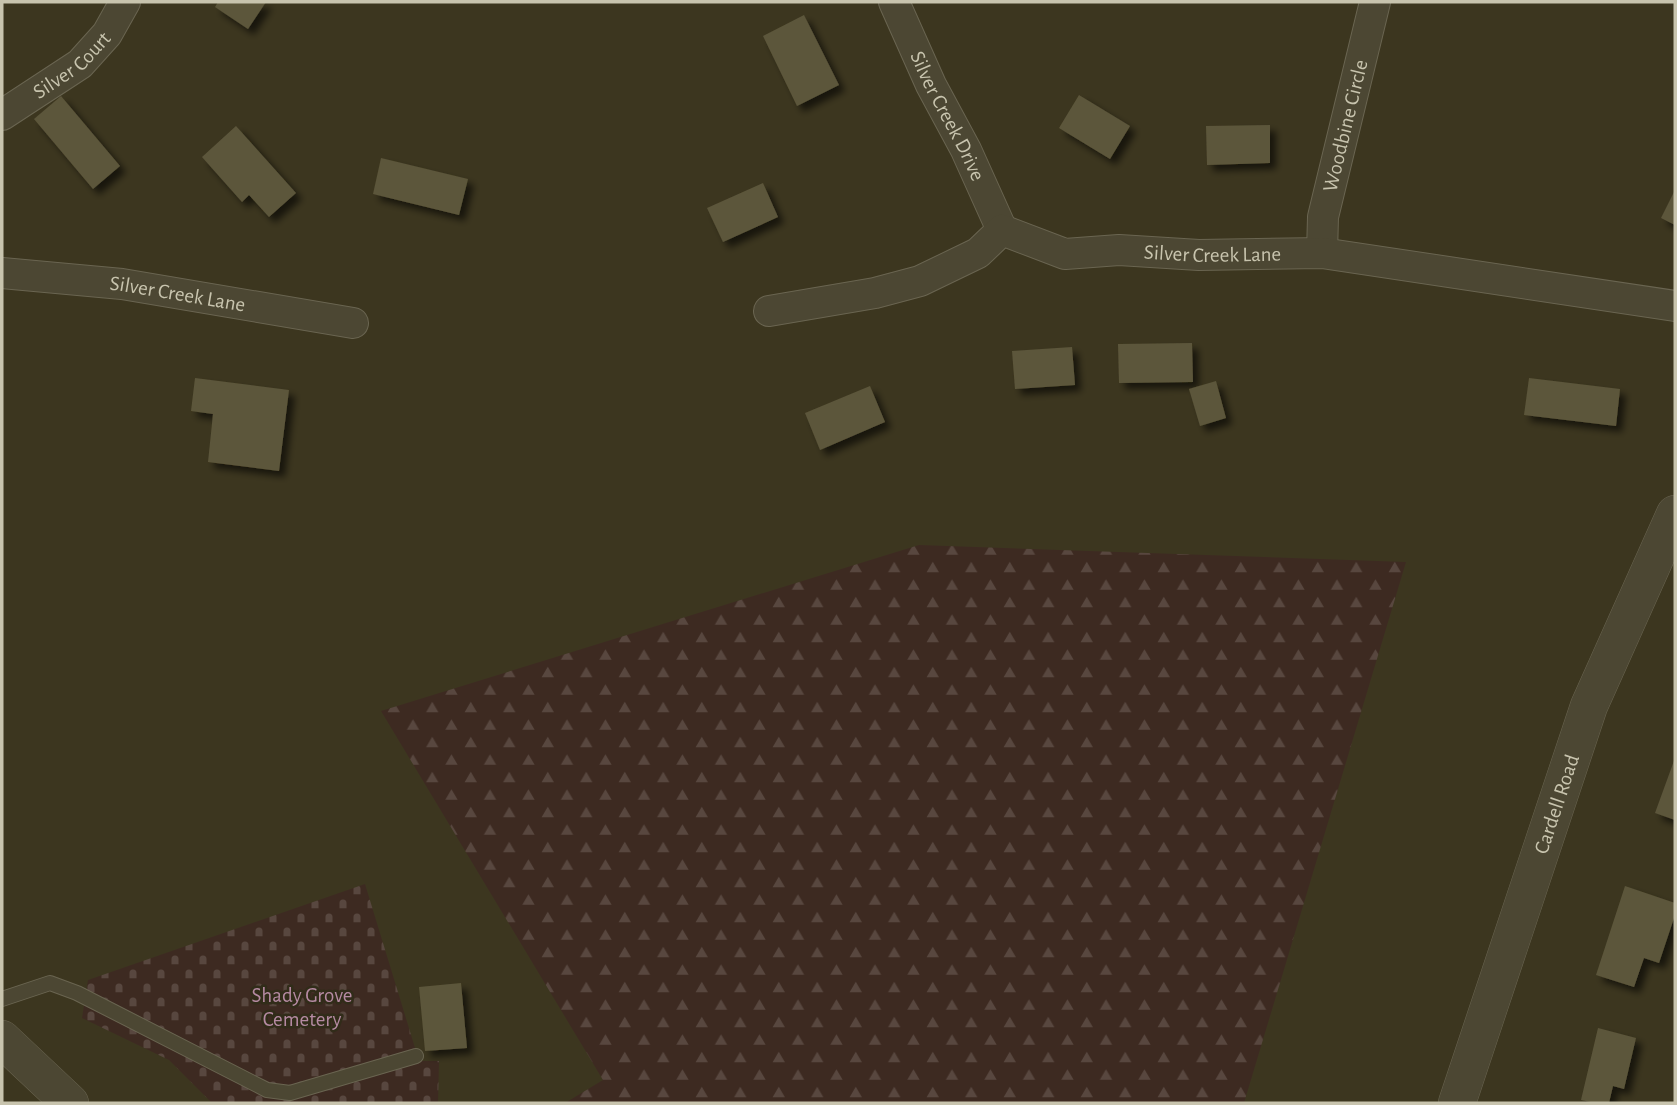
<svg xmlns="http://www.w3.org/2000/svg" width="1677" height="1105" viewBox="0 0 1677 1105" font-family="'Alegreya Sans',sans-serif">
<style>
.forest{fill:url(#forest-firs)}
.cemetery{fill:url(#cemetery-stones)}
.building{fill:#5c563b;filter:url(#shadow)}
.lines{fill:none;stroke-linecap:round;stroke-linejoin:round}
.service-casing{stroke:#6a6551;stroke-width:16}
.minor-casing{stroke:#6a6551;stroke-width:32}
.tertiary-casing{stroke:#6a6551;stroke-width:38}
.service{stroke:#4c4733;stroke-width:14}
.minor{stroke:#4c4733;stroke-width:30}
.tertiary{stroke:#4c4733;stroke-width:37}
.labels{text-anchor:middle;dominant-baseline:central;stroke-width:5;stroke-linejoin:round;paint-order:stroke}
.street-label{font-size:21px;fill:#c8c4ae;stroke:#312c19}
.park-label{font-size:21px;fill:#b58aa2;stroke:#312c19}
</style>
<defs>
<pattern id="forest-firs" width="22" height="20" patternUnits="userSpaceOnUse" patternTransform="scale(1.75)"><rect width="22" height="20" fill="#3d2a21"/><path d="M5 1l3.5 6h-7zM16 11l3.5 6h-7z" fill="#58473f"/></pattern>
<pattern id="cemetery-stones" width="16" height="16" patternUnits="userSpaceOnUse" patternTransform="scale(1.75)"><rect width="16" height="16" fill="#3d2a21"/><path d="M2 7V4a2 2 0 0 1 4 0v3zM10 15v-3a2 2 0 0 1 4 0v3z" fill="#58473f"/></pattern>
<filter id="shadow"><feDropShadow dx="6" dy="6" stdDeviation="3.5" flood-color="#0009"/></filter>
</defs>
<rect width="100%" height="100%" fill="#3c361f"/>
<!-- forest -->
<polygon class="forest" points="919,545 1406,562 1244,1103 565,1103 603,1080 381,711"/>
<!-- cemetery -->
<polygon class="cemetery" points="365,884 419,1061 439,1061 438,1103 212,1103 169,1060 82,1018 88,980"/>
<!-- building -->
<g class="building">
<polygon points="218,2 266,2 248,29 215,7"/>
<polygon points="804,15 839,85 797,106 763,36"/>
<polygon points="1079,95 1130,126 1110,159 1059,128"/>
<polygon points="61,96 120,166 93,189 34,119"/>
<polygon points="1270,125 1270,163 1207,165 1206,126"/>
<polygon points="236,126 296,193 269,217 249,195 242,202 202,157"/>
<polygon points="381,158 468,179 459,215 373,194"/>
<polygon points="763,183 778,217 723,242 707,208"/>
<polygon points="1675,190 1675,225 1661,218"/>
<polygon points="1192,343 1193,382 1119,383 1118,344"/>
<polygon points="1072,347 1075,385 1015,389 1012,351"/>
<polygon points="195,378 289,390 279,471 208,462 213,414 191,411"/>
<polygon points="1529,378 1620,389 1616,426 1524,415"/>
<polygon points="1216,381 1226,418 1200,426 1189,389"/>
<polygon points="870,386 885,422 820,450 805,413"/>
<polygon points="1675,758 1675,820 1655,813"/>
<polygon points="1625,886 1675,903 1675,915 1659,963 1644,958 1634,987 1596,975"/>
<polygon points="461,983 467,1048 425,1051 419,987"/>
<polygon points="1598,1028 1636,1038 1624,1089 1613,1086 1609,1103 1595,1103 1581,1100"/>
</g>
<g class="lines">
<!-- service casing -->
<g class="service-casing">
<polyline id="service" points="2,999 50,983 77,993 267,1090 290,1093 416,1056"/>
</g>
<!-- minor casing -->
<g class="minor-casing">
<g id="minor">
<path id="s1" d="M894,2l37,83 35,65 36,80"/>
<path id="s2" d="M2,115l78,-51 27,-30 18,-32"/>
<path id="s3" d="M1322,253l1,-36 52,-215"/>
<path id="s4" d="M2,273l120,11 231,39"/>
<path id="s5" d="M769,311l106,-18 45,-12 58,-28 24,-23 63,24 54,-4 80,5 123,-2 353,53"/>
</g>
</g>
<!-- tertiary casing -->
<g class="tertiary-casing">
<g id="tertiary">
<polyline points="2,1039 70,1103"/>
<path id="s6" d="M1457,1103l132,-397 86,-192"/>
</g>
</g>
<!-- service -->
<use href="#service" class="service"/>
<!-- minor -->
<use href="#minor" class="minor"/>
<!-- tertiary -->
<use href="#tertiary" class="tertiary"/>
</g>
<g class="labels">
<!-- street labels -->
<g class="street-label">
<text stroke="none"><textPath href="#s2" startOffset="86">Silver Court</textPath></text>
<text stroke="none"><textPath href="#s1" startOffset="126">Silver Creek Drive</textPath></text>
<text stroke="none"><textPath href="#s3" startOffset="130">Woodbine Circle</textPath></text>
<text stroke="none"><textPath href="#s5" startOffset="467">Silver Creek Lane</textPath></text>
<text stroke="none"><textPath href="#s4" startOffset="177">Silver Creek Lane</textPath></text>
<text stroke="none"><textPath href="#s6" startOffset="315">Cardell Road</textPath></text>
</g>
<!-- park labels -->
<g class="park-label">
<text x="302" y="995">Shady Grove<tspan x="302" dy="24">Cemetery</tspan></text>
</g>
</g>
<!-- border -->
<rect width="1677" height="1105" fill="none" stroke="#c8c4ae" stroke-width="7"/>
</svg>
